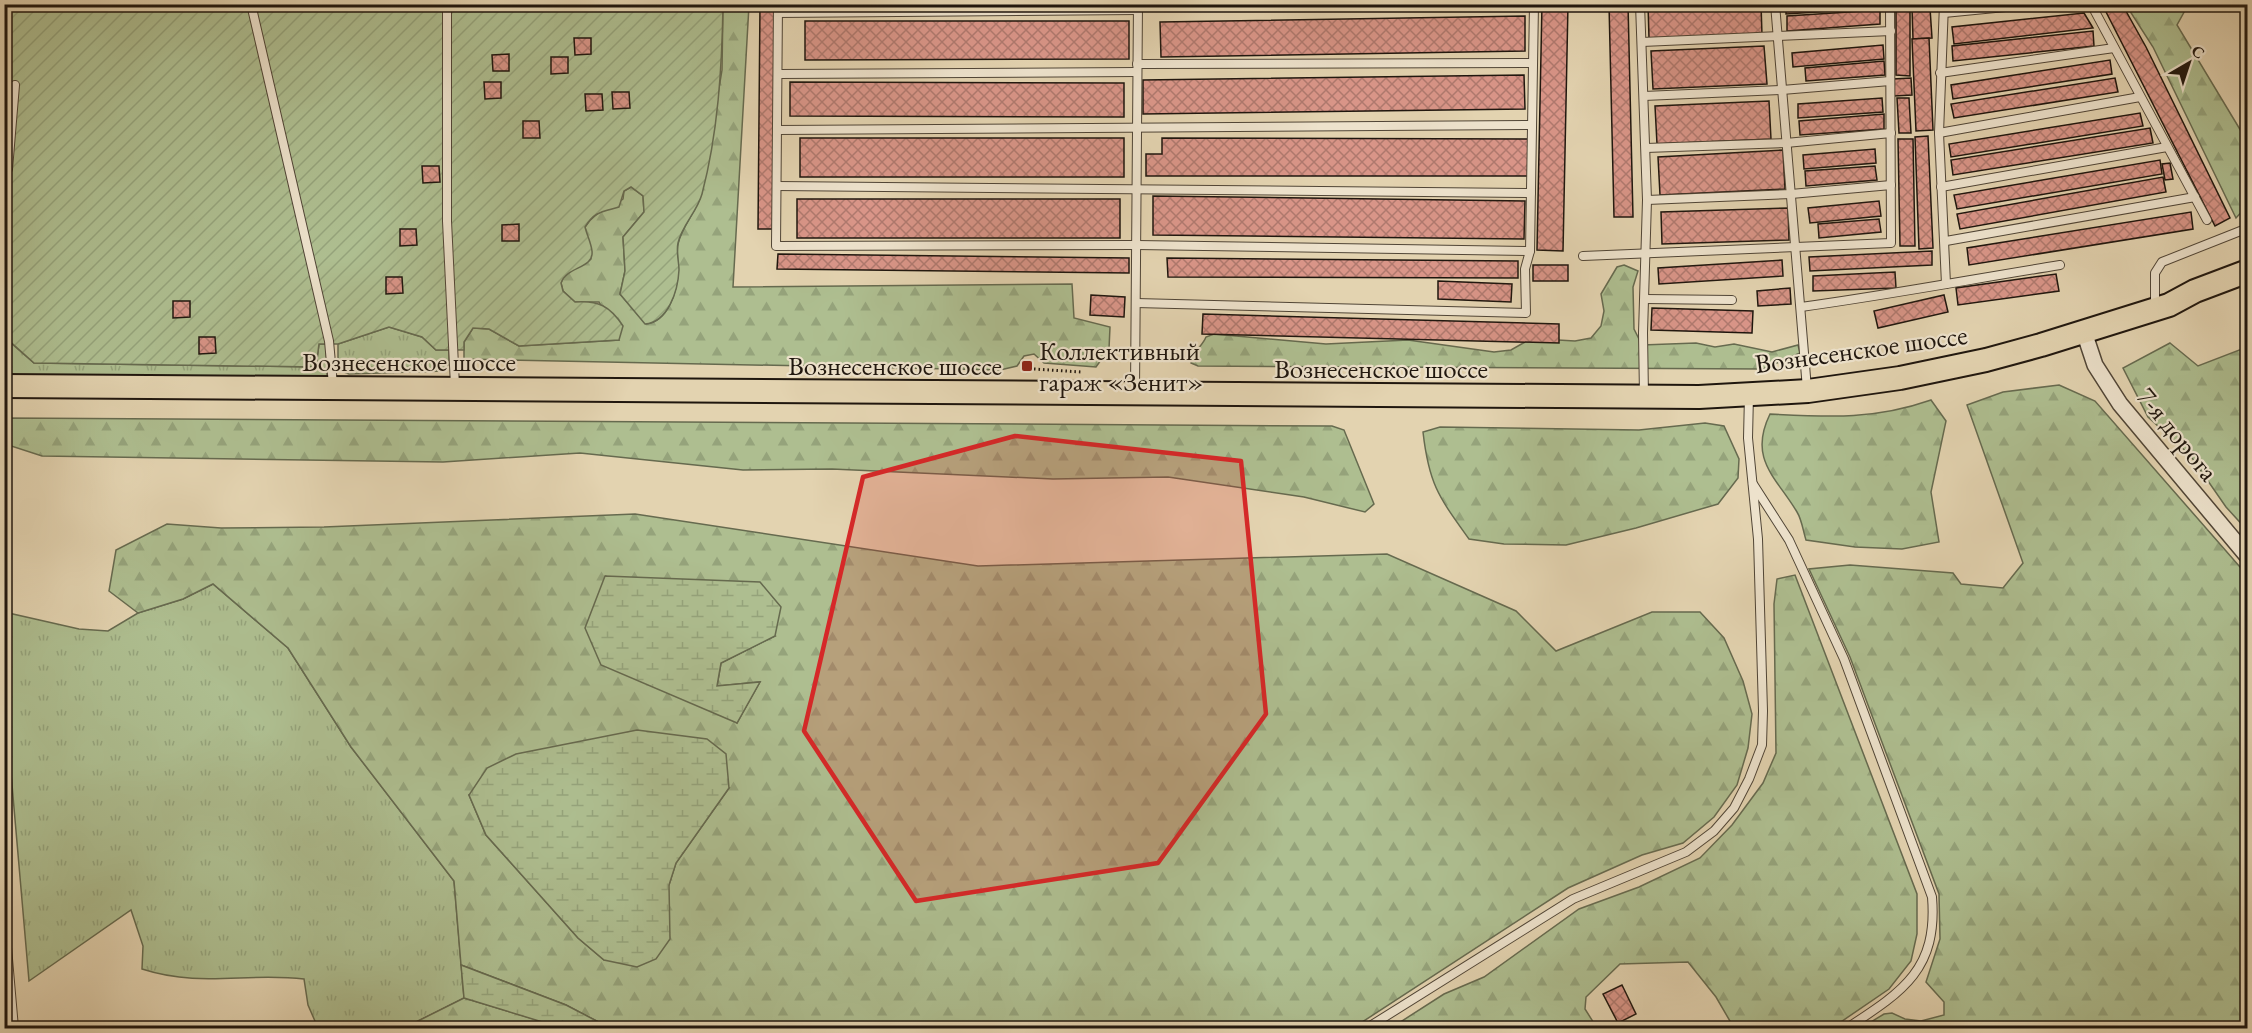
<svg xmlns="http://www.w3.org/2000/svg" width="2252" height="1033" viewBox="0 0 2252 1033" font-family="'EB Garamond',serif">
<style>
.grass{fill:url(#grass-tufts);stroke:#666a4f;stroke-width:1.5}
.forest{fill:url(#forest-firs);stroke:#666a4f;stroke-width:1.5;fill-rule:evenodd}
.wetland{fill:url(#wetland-marsh);stroke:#666a4f;stroke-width:1.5}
.garden{fill:url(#garden-furrows);stroke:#666a4f;stroke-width:1.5}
.building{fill:url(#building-cross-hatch);stroke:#1f160e;stroke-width:1.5}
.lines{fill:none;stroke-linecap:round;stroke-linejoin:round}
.service-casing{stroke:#504536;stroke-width:10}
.minor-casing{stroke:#504536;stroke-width:18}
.primary-casing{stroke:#1f160e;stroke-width:26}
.path{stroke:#1f160e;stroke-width:3;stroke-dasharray:1.5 3;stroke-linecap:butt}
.service{stroke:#ede2cc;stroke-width:8}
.minor{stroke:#ede2cc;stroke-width:15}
.primary{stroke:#e3d3b0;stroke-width:22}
.marked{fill:#d62828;fill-opacity:0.2;stroke:#d62828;stroke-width:4.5;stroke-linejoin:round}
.poi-dot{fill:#8f2418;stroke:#ede2cc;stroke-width:2}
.labels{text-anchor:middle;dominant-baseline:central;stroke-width:4.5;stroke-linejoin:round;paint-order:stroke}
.street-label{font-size:27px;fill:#1f160e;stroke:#ede2cc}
.poi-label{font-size:27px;fill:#1f160e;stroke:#ede2cc;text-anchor:start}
</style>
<defs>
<pattern id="grass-tufts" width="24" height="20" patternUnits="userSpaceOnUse" patternTransform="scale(1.5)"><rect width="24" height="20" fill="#aebe90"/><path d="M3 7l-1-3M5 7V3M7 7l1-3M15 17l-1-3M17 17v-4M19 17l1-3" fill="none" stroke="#95a37b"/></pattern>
<pattern id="forest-firs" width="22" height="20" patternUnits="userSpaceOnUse" patternTransform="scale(1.5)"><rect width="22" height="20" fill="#aebe90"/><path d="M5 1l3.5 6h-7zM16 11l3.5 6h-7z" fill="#95a37b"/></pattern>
<pattern id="wetland-marsh" width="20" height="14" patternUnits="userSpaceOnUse" patternTransform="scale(1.5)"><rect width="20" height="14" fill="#aebe90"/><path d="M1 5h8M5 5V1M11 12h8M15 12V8" fill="none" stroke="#95a37b"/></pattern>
<pattern id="garden-furrows" width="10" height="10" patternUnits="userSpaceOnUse" patternTransform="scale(1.5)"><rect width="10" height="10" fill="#aebe90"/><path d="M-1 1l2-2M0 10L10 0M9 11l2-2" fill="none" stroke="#95a37b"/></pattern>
<pattern id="building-cross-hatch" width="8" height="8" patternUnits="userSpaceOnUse" patternTransform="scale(1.5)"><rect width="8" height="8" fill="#d99588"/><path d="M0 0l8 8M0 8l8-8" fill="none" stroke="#af796e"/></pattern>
</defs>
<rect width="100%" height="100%" fill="#e3d3b0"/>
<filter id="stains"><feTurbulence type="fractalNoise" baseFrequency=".00333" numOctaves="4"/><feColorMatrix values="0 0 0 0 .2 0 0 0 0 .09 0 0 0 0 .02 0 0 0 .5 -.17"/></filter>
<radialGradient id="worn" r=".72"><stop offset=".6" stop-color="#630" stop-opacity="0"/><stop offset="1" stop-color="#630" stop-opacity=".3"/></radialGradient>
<!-- grass -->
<g class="grass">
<polygon points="389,327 422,337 436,350 449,350 449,363 444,371 349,374 341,371 338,364 338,344"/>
<polygon points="4,337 34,363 316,367 319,344 326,344 327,377 5,376"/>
<path d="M213,584l75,64 63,99 103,134 10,117 -60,30h-86l-10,-23 -4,-26c-58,-7 -103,9 -162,-10l1,-23 -12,-36 -102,71 -24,-277 -1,-92 75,17 29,2 30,-18 45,-14z"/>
</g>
<!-- forest -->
<g class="forest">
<path d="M723,5h26l-16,282 339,-3 2,34 36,9 -1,22 -13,18 -52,-4 -10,-9 -10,2 -7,10 -17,4 -536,-11v-17l9,-14 16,1 30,17 100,-6 -20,-38h-24l-12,-11 -2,-8c5,-15 19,-14 30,-24l-6,-32c12,-19 23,-15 38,-28l1,-8 7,-4 12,9 1,16 -21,25 2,34 -5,23 26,30c22,-2 31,-32 32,-52 1,-9 -2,-19 0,-28 4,-18 19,-33 24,-52l20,-122z"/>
<polygon points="2126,5 2188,5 2177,25 2247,141 2247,206 2236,218 2153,47"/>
<path d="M1624,265l14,6 -5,16 1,42 8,16 54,-2 19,4 19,-3 38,8 26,-7 2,8 -37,16 -565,-3 -7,-3c1,-11 11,-16 15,-26l8,-3 112,10 82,-4 86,12 17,-2 14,-8 16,-3 34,2 16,-3 10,-12 3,-15 -3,-17 16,-27z"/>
<polygon points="2170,343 2198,366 2247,347 2247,530 2226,507 2190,455 2148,417 2123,368"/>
<polygon points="2059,385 2095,401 2247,575 2247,1028 1861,1028 1884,1014 1892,1013 1905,1019 1921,1021 1944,1015 1944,1002 1926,982 1940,939 1939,894 1850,657 1809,569 1850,565 1953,573 1961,584 2003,588 2023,563 1967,405 2003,392"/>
<path d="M1931,400l15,21 -15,71 8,50 -37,7 -47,-2 -49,-7c-3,-9 -4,-20 -9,-28 -21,-35 -49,-53 -27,-98 59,3 104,6 161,-14z"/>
<polygon points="5,418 1332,426 1344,430 1374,504 1365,512 1304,497 1168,477 1053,479 832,469 743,470 580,453 443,462 42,456 5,444"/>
<path d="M1705,423l19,3 15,33 -1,19 -20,26 -82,24 -70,17 -62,-1 -35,-5c-30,-42 -40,-54 -46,-107l17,-5 199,3z"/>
<path d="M635,514l343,52 409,-12 129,57 40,40 96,-39h48l24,26 19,43 9,33 -4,34 -11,37 -23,32 -31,26 -41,12 -74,33 -215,140h-743l-44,-23 -105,-40 -7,-84 -103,-134 -63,-99 -75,-64 -30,15 -45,14 -29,-22 7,-41 51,-26 54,4 103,-1zM605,576l170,60 -54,27 -4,23 43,-4 -23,41zM729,788l-53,75 -7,22 -65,75 -26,-22 -92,-103 -17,-40z"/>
<polygon points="1795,575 1917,894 1917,934 1911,961 1889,989 1832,1028 1734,1028 1716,997 1688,962 1620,964 1586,997 1585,1009 1597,1028 1391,1028 1444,994 1484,977 1579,909 1639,887 1700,858 1732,825 1763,783 1776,753 1774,604 1777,579"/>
<polygon points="464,998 557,1026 562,1028 404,1028"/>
</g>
<!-- wetland -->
<g class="wetland">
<polygon points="605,576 760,582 781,607 775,636 721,663 717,686 760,682 737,723 601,665 585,628"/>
<polygon points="637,730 707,739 726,754 729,788 676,863 669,885 670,939 656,959 637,967 604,960 578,938 486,835 469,795 487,768 516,754"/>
<polygon points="461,965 566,1005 610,1028 562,1028 464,998"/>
</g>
<!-- garden -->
<path class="garden" d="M5,5h718c-1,63 -5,128 -21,189 -5,18 -20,31 -24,49 -2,9 1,19 1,27 -1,21 -11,52 -34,54l-25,-30 5,-23 -2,-34 21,-25 -1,-16 -12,-9 -7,4 -5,16c-17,5 -24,4 -34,20 2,8 6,16 7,24 2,18 -25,15 -31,32l2,8 12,11c23,-2 35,4 48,24l-4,14 -100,6 -30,-17 -16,-1 -9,14v8h-28l-14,-13 -33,-10 -51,17h-19l-3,23 -282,-4 -29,-26z"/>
<!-- building -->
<g class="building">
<polygon points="760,4 775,4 773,229 758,229"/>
<polygon points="1542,4 1568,4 1563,251 1537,250"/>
<polygon points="1609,4 1628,4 1633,217 1614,217"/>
<polygon points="1648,4 1761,4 1762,35 1649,38"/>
<polygon points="1786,4 1879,4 1879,8 1786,14"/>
<polygon points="1896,4 1910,4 1910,76 1896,75"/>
<polygon points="2102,4 2122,4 2146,47 2230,218 2215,226"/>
<polygon points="1912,8 1930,8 1932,38 1913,39"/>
<polygon points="1880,10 1880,24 1787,31 1787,16"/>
<polygon points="2084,13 2093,28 1954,44 1952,27"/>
<polygon points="1525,16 1525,51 1161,57 1160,22"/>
<polygon points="805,21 1129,21 1129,59 805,60"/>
<polygon points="2093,31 2094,46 1953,61 1952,46"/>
<polygon points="574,38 591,38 591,54 575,55"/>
<polygon points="1929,38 1933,130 1916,131 1912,39"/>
<polygon points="1883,45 1884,59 1793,67 1792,53"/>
<polygon points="1764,46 1767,84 1653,89 1651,51"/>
<polygon points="509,54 509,71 493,71 492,55"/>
<polygon points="551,57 568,57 568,73 551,74"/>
<polygon points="2110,60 2112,74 1953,99 1951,85"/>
<polygon points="1884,61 1885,75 1806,81 1805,68"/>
<polygon points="1524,75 1525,109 1143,114 1143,80"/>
<polygon points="1911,78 1912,95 1894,96 1893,79"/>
<polygon points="2115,78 2118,92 1954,118 1951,104"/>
<polygon points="484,82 501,82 501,98 485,99"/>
<polygon points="790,82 1124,83 1124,117 790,116"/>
<polygon points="612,92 629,92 630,108 613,109"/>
<polygon points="585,94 602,94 603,110 586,111"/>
<polygon points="1882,98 1883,112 1798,118 1798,104"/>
<polygon points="1897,98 1909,98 1911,133 1899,133"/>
<polygon points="1769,101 1771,139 1657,144 1655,106"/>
<polygon points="2140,113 2143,126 1951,157 1949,144"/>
<polygon points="1884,114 1884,129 1800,135 1799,121"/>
<polygon points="523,121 539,121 540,138 523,138"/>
<polygon points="2150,128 2153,143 1953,175 1951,160"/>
<polygon points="1928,136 1933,248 1919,249 1915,137"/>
<rect x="800" y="138" width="324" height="39"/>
<polygon points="1162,138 1528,139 1528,176 1146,176 1146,154 1162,154"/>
<polygon points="1898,139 1913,139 1915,246 1900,246"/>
<polygon points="1875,149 1876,163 1804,169 1803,155"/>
<polygon points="1783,150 1785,189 1660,195 1658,157"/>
<polygon points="2160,160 2162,174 1957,209 1954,195"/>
<polygon points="2170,163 2173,179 2165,180 2162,164"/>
<polygon points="422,166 439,166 440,182 423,183"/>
<polygon points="1875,166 1877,180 1806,186 1805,171"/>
<polygon points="2163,177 2166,192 1960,229 1957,214"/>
<polygon points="1153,196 1525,201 1524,239 1153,235"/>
<rect x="797" y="199" width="323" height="39"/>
<polygon points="1879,201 1881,216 1810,223 1808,208"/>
<polygon points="1788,208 1789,240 1662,244 1661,212"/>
<polygon points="2191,212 2193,229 1969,265 1967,248"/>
<polygon points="1879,219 1881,232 1819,238 1818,224"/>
<polygon points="519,224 519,241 502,241 502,225"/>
<polygon points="400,229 416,229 417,245 400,246"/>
<polygon points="1932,251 1932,265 1810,271 1809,257"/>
<polygon points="778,254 1129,258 1129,273 777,269"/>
<polygon points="1167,258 1518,261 1518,278 1168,277"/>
<polygon points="1782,260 1783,276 1659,284 1658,268"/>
<rect x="1533" y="265" width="35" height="16"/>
<polygon points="1895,272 1896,288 1813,291 1813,276"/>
<polygon points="2056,274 2059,291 1958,305 1956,288"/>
<polygon points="386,277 402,277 403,293 386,294"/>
<polygon points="1438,281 1512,284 1511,302 1438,299"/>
<polygon points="1790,288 1791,304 1758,306 1757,291"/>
<polygon points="1091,295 1125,297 1124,317 1090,315"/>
<polygon points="1944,295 1948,312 1878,328 1874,311"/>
<polygon points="173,301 190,301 190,317 173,318"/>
<polygon points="1652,308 1753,311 1752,333 1651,330"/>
<polygon points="1203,314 1559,324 1559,343 1202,334"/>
<polygon points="199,337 215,337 216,353 199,354"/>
<polygon points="1622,985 1636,1014 1618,1023 1603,994"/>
</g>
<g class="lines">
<!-- service casing -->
<g class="service-casing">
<g id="service">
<polyline points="251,4 329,341 333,385"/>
<polyline points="447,4 447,221 455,386"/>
<polyline points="778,4 776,246 1137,245 1530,251"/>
<polyline points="1640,4 1647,200 1643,333 1644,396"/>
<polyline points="1775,4 1807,389"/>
<polyline points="1944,4 1939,133 1946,284"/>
<polyline points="2091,4 2207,220"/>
<polyline points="778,13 1138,10"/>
<polyline points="1944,13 2036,4"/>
<polyline points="1642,42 1891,31"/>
<polyline points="1137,64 1533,63"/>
<polyline points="1940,73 2114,48"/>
<polyline points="778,74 1137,72"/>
<polyline points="1644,96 1782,90 1890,81"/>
<polyline points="777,130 1532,125"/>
<polyline points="1939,133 2140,97"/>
<polyline points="1646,148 1786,143 1891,133"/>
<polyline points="4,176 8,169 15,85"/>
<polyline points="777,186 1531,193"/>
<polyline points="1941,187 2167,147"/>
<polyline points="1647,200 1791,194 1891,185"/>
<polyline points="1946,241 2195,197"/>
<polyline points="1583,256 1891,243 1890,4"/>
<polyline points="1645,299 1732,300"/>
<polyline points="1136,303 1526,313 1525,269 1530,251 1534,4"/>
<path d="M1801,307c87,-12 172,-28 259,-42"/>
<polyline points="2155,307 2155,273 2162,262 2248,228"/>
<polyline points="1135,390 1138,4 1534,5"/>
<path d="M1753,484l36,56 55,119 88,238c6,73 -30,95 -85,131"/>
<polyline points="4,913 14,1028"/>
<polyline points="1367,1028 1573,899 1686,852 1714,831 1734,808 1749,779 1762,745 1763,711 1758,539 1748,438 1749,395"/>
</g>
</g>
<!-- minor casing -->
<g class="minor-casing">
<polyline id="minor" points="2084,332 2095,365 2120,404 2248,557"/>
</g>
<!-- primary casing -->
<g class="primary-casing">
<polyline id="primary" points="4,386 1699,397 1808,391 1900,378 1986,360 2041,345 2169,305 2195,291 2248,271"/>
</g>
<!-- path -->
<polyline class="path" points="1034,369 1081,372"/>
<!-- service -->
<use href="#service" class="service"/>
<!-- minor -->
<use href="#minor" class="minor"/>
<!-- primary -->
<use href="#primary" class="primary"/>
</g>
<!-- marked area -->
<path class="marked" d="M1015,436l226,25 25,253 -108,149 -242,38 -112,-170 59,-254z"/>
<!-- markers -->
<rect class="poi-dot" x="1021" y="360" width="12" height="12" rx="3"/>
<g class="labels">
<!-- street labels -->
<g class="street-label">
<text transform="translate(1861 349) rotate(-8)">Вознесенское шоссе</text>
<text x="409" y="361">Вознесенское шоссе</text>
<text x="895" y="365">Вознесенское шоссе</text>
<text x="1381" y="368">Вознесенское шоссе</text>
<text transform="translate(2178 434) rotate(51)">7-я дорога</text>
</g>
<!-- poi labels -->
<g class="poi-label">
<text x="1039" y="350">Коллективный<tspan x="1039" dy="31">гараж «Зенит»</tspan></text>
</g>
</g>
<!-- margin -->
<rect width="2252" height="1033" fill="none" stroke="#e3d3b0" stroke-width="24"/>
<rect x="6" y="6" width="2240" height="1021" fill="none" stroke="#1f160e" stroke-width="3"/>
<rect x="12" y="12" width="2228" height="1009" fill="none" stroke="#1f160e" stroke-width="1.5"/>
<!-- north arrow -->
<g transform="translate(2189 63) rotate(39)" stroke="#ede2cc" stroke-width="4.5" paint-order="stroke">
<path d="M0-4.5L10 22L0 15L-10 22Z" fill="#1f160e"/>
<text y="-9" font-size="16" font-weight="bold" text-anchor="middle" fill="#1f160e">С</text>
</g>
<rect width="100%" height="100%" filter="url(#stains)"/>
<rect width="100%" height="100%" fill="url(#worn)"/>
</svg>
